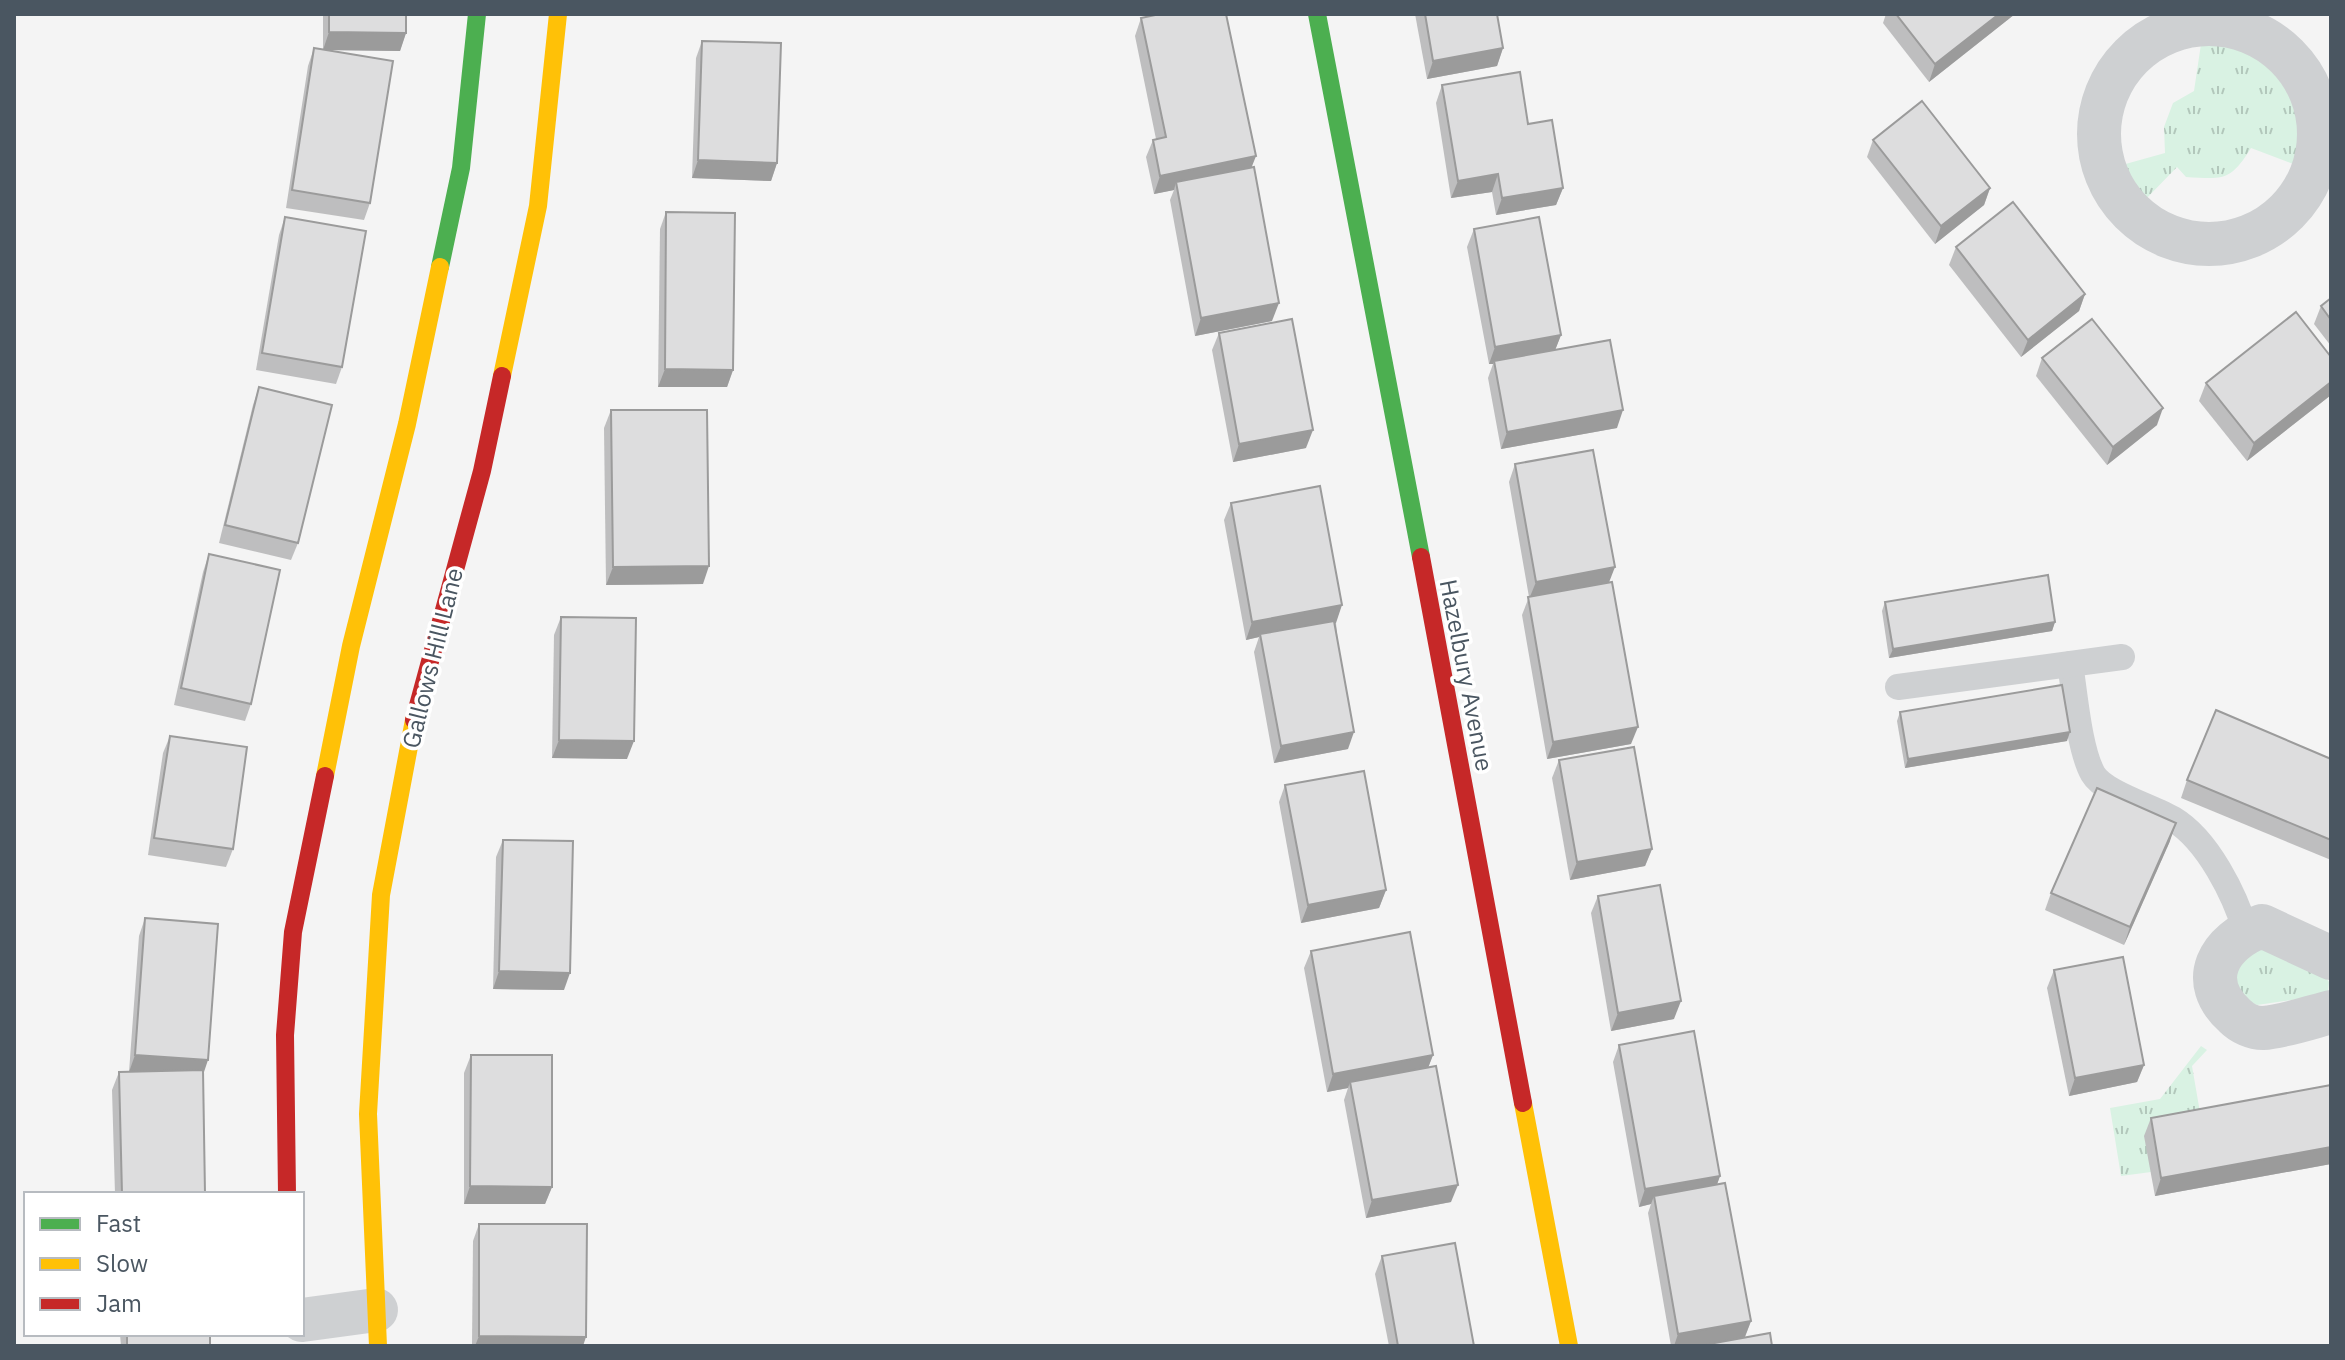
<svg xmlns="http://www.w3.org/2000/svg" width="2345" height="1360" viewBox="0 0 2345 1360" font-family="'IBM Plex Sans',sans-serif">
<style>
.grass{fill:url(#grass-tufts)}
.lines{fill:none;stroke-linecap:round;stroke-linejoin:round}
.lane{stroke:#ced0d2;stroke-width:26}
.street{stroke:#ced0d2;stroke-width:44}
.fast{stroke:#4caf50;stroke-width:18}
.slow{stroke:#ffc107;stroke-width:18}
.jam{stroke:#c62828;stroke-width:18}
.wall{fill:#bebebf}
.shaded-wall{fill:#9b9b9b}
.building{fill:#ddddde;stroke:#9b9b9b;stroke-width:2}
.labels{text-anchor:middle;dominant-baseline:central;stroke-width:7;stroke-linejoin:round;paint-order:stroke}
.street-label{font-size:24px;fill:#4a5661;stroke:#fff}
</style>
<defs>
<pattern id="grass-tufts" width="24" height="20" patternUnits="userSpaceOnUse" patternTransform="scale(2)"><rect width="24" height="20" fill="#d9f2e3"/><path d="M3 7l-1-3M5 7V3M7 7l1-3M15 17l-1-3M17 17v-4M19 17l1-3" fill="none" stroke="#b2c7bb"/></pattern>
</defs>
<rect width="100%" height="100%" fill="#f4f4f4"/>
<!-- grass -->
<g class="grass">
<path d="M2201,44c11,1 22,1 32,4 32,9 65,44 66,79 1,12 -2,25 -3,38l-45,-17c-21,34 -28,31 -65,29l-9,-10 -34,35 -21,-37 43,-12 -1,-26 9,-24 21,-12z"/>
<polygon points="2264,949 2324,975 2329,982 2328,992 2320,996 2257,1005 2238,996 2236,965 2245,955"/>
<polygon points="2201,1046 2207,1050 2192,1066 2202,1124 2151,1172 2121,1176 2110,1108 2160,1099"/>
</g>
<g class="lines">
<!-- lane -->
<g class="lane">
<path d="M2070,664c5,30 9,85 23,110 11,19 60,33 80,45 35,21 62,76 73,113"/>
<polyline points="1898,687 2122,657"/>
</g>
<!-- street -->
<g class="street">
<circle cx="2209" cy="134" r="110"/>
<path d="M2331,958l-69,-32c-43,15 -66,55 -27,90 7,7 18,12 28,12 19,-1 49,-11 68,-16"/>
<polyline points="302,1320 376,1310"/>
</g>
<!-- fast -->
<g class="fast">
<polyline points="1317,14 1421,557"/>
<polyline points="440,267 461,168 477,14"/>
</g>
<!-- slow -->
<g class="slow">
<polyline points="502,376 538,206 558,14"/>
<polyline points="325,776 351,646 407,424 440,267"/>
<polyline points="1523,1103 1569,1346"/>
<polyline points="378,1346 368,1114 381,895 414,720"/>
</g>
<!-- jam -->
<g class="jam">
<polyline points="1421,557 1523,1103"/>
<polyline points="414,720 482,471 502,376"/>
<polyline points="287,1194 285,1035 293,932 325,776"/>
</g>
</g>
<!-- wall -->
<g class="wall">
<polygon points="323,14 406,14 406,33 400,51 325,50 370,203 364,220 286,208 308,66 314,48 323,50"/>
<polygon points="1415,14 1497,14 1503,48 1497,66 1427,79"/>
<polygon points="1886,14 2015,14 1929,82 1883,23"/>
<polygon points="1141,18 1252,168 1272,321 1195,336 1170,200 1174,190 1154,194 1146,157 1153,140 1156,139 1135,36"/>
<polygon points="702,41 777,163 771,181 692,178 696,58"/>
<polygon points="1442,85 1528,124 1563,188 1556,205 1496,215 1492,192 1451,198 1436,103"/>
<polygon points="1873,140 1990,188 1984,205 1935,244 1867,157"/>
<polygon points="666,212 733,370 727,387 658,387 660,229"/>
<polygon points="285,217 342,367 336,384 256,370 279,235"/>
<polygon points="1474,229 1561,335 1555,350 1617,428 1501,449 1488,378 1493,364 1489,364 1467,247"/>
<polygon points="1956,247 2085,294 2079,311 2021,357 1949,265"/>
<polygon points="2331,298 2331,346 2314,324 2321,306"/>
<polygon points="1219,333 1306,448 1233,462 1212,350"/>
<polygon points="2331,357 2331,395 2247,461 2199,401 2206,383"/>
<polygon points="2042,358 2157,425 2107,465 2036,376"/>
<polygon points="259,387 298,543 291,560 219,543 253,405"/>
<polygon points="611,410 703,584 606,585 604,428"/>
<polygon points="1515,464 1609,583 1631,744 1547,759 1522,615 1529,597 1509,482"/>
<polygon points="1231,503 1336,623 1348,749 1274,763 1254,652 1259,637 1246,640 1224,520"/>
<polygon points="209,554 251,704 245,721 174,705 203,572"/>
<polygon points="1885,602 2055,622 2052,631 1889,658 1882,611"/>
<polygon points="561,617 627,759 552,758 554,635"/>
<polygon points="1900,712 2067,741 1905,768 1897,721"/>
<polygon points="170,736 233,849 226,867 148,855 163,753"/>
<polygon points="2331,759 2331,860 2181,798 2187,780"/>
<polygon points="1559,760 1652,849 1645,866 1570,880 1552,778"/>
<polygon points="1285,785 1386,890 1379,908 1301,923 1279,802"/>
<polygon points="503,840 564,990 493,989 496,857"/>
<polygon points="2170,841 2124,945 2045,910 2051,893"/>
<polygon points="1598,896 1674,1019 1611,1031 1591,913"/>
<polygon points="145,918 203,1075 205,1194 115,1194 112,1090 119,1072 129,1072 139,936"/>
<polygon points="1311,951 1433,1055 1428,1068 1451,1202 1366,1218 1344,1100 1348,1088 1327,1092 1304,968"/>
<polygon points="2054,970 2144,1065 2137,1082 2069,1096 2047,988"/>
<polygon points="1619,1045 1720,1176 1717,1184 1751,1321 1745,1337 1772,1346 1671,1346 1648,1213 1651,1204 1639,1207 1613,1062"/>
<polygon points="471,1055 552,1187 545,1204 464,1204 464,1073"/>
<polygon points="2331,1085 2331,1164 2155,1196 2144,1136 2151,1118"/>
<polygon points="479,1224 583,1346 472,1346 473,1241"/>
<polygon points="1382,1256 1474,1346 1389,1346 1375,1274"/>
<polygon points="120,1334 210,1334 210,1346 121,1346"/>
</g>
<!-- shaded-wall -->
<g class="shaded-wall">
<polygon points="1999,14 2015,14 1929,82 1935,64"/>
<polygon points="329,32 406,33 400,51 323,50"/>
<polygon points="1503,48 1497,66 1427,79 1433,61"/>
<polygon points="1256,156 1249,174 1176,182 1174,190 1154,194 1160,176"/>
<polygon points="698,160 777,163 771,181 692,178"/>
<polygon points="1498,174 1492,192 1451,198 1458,181"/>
<polygon points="1563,188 1556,205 1496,215 1502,198"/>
<polygon points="1990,188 1984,205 1935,244 1941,226"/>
<polygon points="2085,294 2079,311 2021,357 2028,340"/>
<polygon points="1279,303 1272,321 1195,336 1201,318"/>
<polygon points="1561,335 1554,353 1494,361 1493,364 1489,364 1495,347"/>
<polygon points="665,369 733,370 727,387 658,387"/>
<polygon points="2331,382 2331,395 2247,461 2254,443"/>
<polygon points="2163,408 2157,425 2107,465 2113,447"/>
<polygon points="1623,410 1617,428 1501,449 1507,432"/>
<polygon points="1313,430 1306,448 1233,462 1239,444"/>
<polygon points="709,566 703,584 606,585 613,567"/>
<polygon points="1615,567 1608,585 1529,599 1536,582"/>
<polygon points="1342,605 1336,623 1261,637 1260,634 1259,637 1246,640 1252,622"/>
<polygon points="2055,622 2052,631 1889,658 1893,649"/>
<polygon points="1638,727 1631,744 1547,759 1553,742"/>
<polygon points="1354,732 1348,749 1274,763 1281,746"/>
<polygon points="2070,732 2067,741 1905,768 1908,759"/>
<polygon points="559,740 634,741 627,759 552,758"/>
<polygon points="2176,823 2170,841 2124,945 2130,927"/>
<polygon points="1652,849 1645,866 1570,880 1577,862"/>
<polygon points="1386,890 1379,908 1301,923 1308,905"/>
<polygon points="499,971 570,973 564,990 493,989"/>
<polygon points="1681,1001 1674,1019 1611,1031 1618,1013"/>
<polygon points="135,1055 208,1060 202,1078 129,1072"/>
<polygon points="1433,1055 1426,1073 1350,1082 1348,1088 1327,1092 1333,1074"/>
<polygon points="2144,1065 2137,1082 2069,1096 2075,1078"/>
<polygon points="2331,1147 2331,1164 2155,1196 2161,1178"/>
<polygon points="1720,1176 1714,1193 1654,1196 1651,1204 1639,1207 1645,1189"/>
<polygon points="1458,1185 1451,1202 1366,1218 1372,1200"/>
<polygon points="470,1186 552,1187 545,1204 464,1204"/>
<polygon points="1751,1321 1744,1339 1704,1346 1674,1346 1678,1334"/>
<polygon points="479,1336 586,1337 583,1346 475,1346"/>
</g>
<!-- building -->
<g class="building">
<polygon points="329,14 406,14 406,33 329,32"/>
<polygon points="1160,14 1226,14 1256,156 1160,176 1153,140 1166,137 1141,18"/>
<polygon points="1425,14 1497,14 1503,48 1433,61"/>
<polygon points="1896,14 1999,14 1935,64"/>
<polygon points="702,41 781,43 777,163 698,160"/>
<polygon points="314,48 393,61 370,203 292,190"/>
<polygon points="1520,72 1528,124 1552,120 1563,188 1502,198 1498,174 1458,181 1442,85"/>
<polygon points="1922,101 1990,188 1941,226 1873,140"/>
<polygon points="1254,167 1279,303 1201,318 1176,182"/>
<polygon points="2013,202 2085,294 2028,340 1956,247"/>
<polygon points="666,212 735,213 733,370 665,369"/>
<polygon points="285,217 366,231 342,367 262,353"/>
<polygon points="1539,217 1561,335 1495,347 1474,229"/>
<polygon points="2331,298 2331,320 2321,306"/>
<polygon points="2296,312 2331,357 2331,382 2254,443 2206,383"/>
<polygon points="1292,319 1313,430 1239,444 1219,333"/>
<polygon points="2092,319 2163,408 2113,447 2042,358"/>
<polygon points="1610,340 1623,410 1507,432 1494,361"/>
<polygon points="259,387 332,405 298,543 225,525"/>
<polygon points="611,410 707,410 709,566 613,567"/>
<polygon points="1593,450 1615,567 1536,582 1515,464"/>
<polygon points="1320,486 1342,605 1252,622 1231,503"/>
<polygon points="209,554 280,570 251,704 181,688"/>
<polygon points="2048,575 2055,622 1893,649 1885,602"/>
<polygon points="1612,582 1638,727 1553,742 1528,597"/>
<polygon points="561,617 636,618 634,741 559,740"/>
<polygon points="1334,621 1354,732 1281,746 1260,634"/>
<polygon points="2062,685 2070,732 1908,759 1900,712"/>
<polygon points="2216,710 2331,759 2331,840 2187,780"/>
<polygon points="170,736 247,747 233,849 154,838"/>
<polygon points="1634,747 1652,849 1577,862 1559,760"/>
<polygon points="1364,771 1386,890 1308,905 1285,785"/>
<polygon points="2097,788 2176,823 2130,927 2051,893"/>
<polygon points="503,840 573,841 570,973 499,971"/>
<polygon points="1660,885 1681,1001 1618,1013 1598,896"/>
<polygon points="145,918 218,924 208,1060 135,1055"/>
<polygon points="1410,932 1433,1055 1333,1074 1311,951"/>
<polygon points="2123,957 2144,1065 2075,1078 2054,970"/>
<polygon points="1694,1031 1720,1176 1645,1189 1619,1045"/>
<polygon points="471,1055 552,1055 552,1187 470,1186"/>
<polygon points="1436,1066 1458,1185 1372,1200 1350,1082"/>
<polygon points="203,1070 205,1194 122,1194 119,1072"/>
<polygon points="2331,1085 2331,1147 2161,1178 2151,1118"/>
<polygon points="1725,1183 1751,1321 1678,1334 1654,1196"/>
<polygon points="479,1224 587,1224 586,1337 479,1336"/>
<polygon points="1455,1243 1474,1346 1398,1346 1382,1256"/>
<polygon points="1770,1333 1772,1346 1698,1346"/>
<rect x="127" y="1334" width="83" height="12"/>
</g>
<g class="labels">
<!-- street labels -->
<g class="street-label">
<text transform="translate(432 658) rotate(-76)">Gallows Hill Lane</text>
<text transform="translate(1467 675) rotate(79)">Hazelbury Avenue</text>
</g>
</g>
<!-- border -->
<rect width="2345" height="1360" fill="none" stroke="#4a5661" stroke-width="32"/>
<!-- legend -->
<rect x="24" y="1192" width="280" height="144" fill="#ffffff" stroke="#b7bbc0" stroke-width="2"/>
<rect x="40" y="1218" width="40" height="12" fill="#4caf50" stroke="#b7bbc0" stroke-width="2"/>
<text x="96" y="1232" font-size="24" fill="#4a5661">Fast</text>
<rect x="40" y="1258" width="40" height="12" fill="#ffc107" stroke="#b7bbc0" stroke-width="2"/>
<text x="96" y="1272" font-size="24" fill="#4a5661">Slow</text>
<rect x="40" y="1298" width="40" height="12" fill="#c62828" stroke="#b7bbc0" stroke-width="2"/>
<text x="96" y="1312" font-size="24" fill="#4a5661">Jam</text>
</svg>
